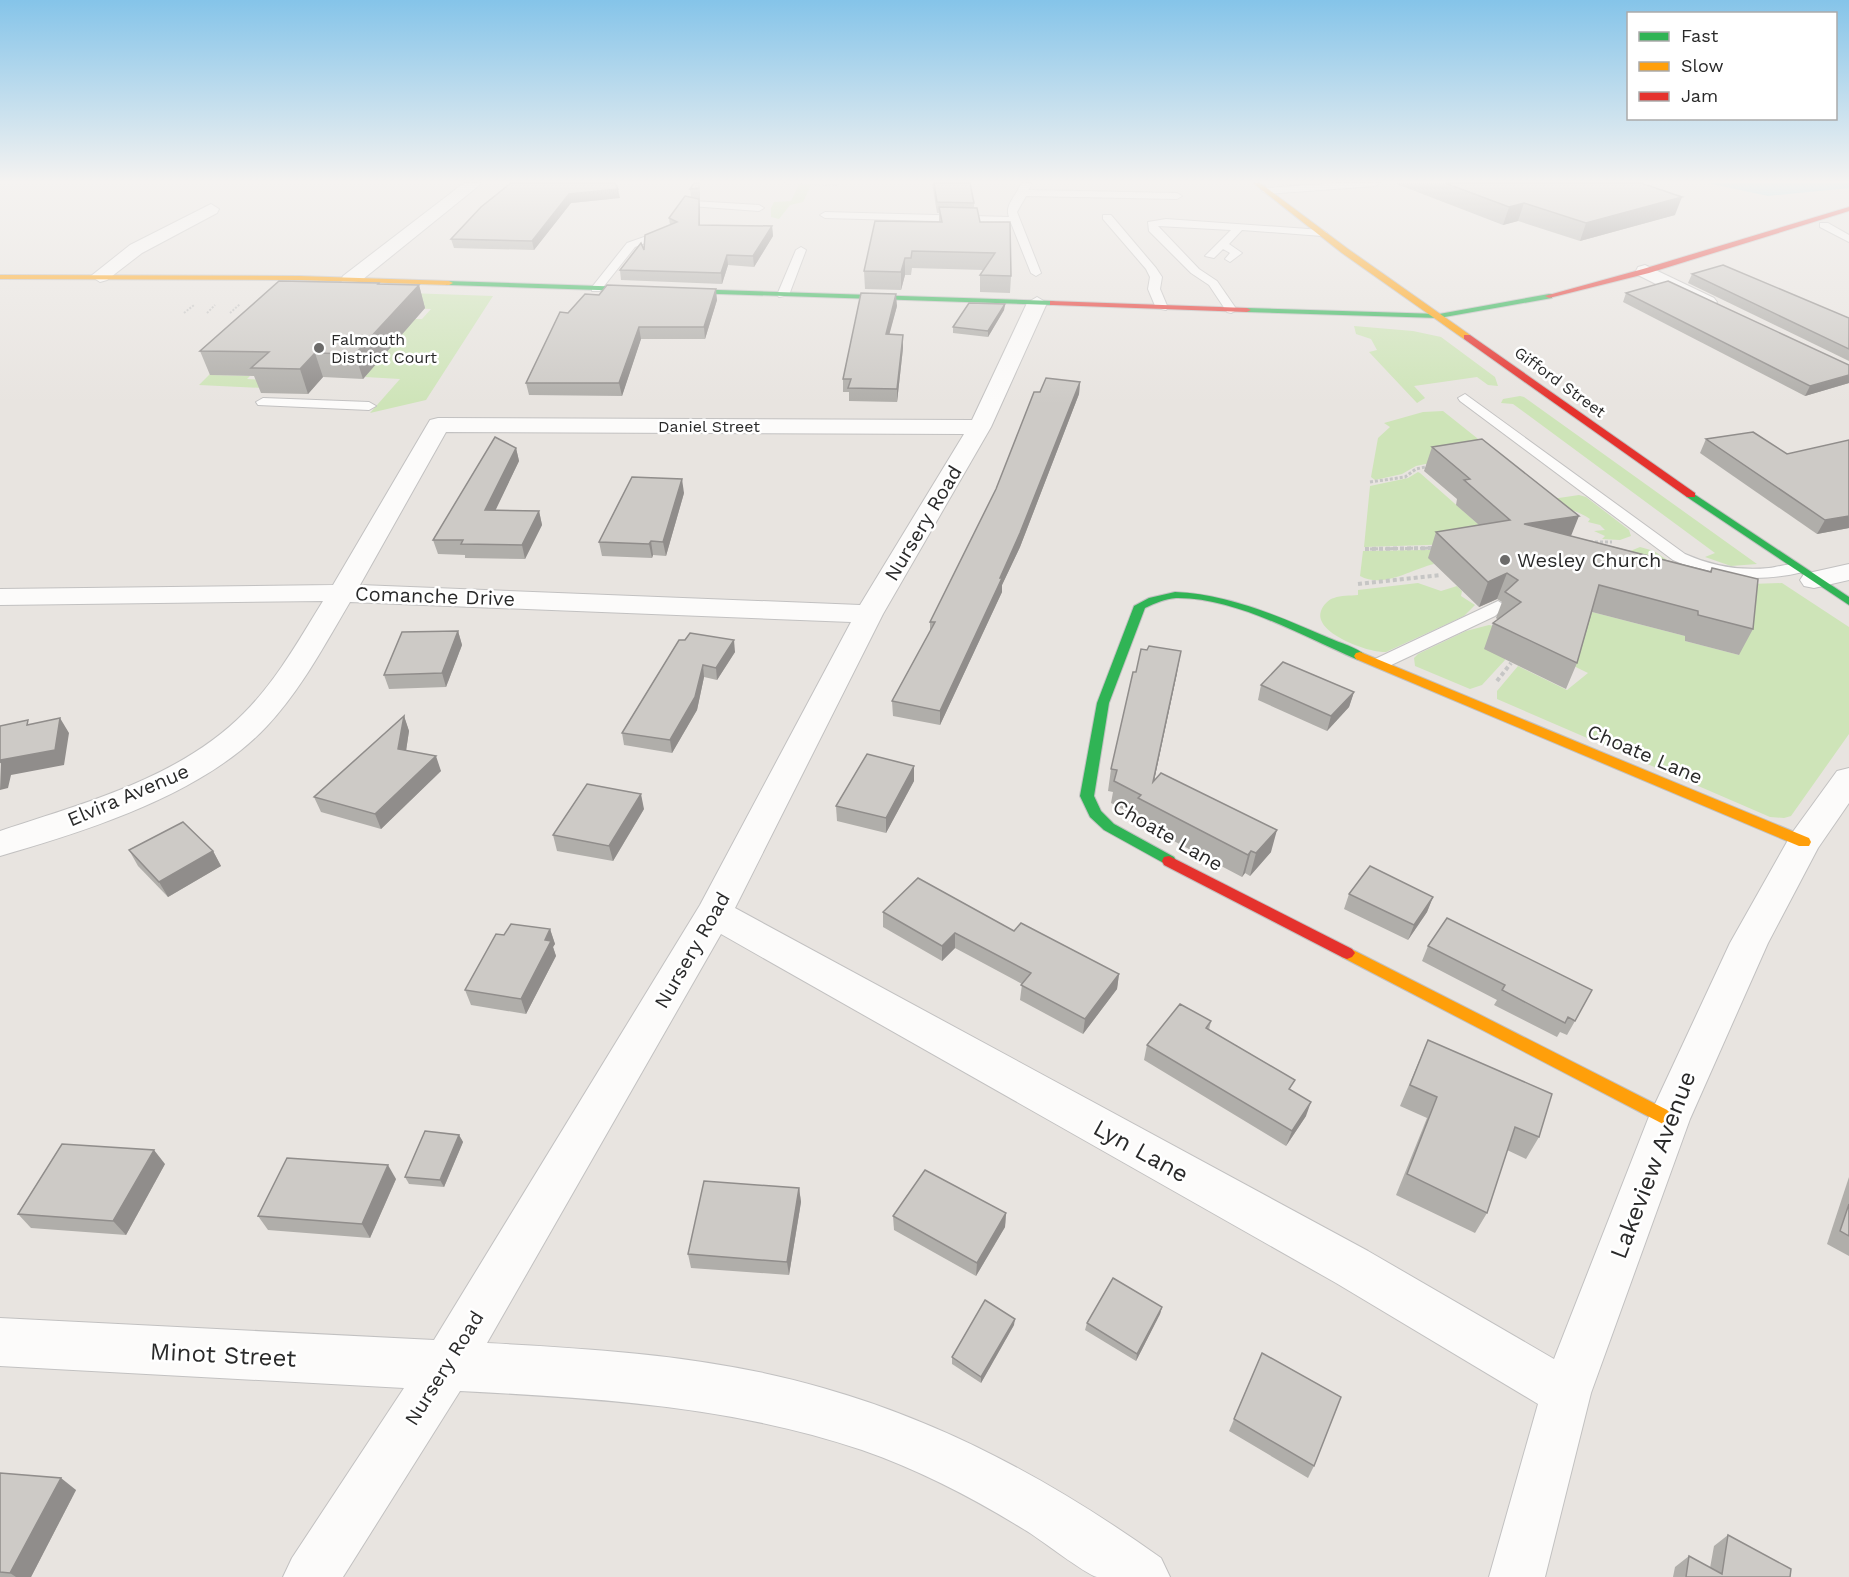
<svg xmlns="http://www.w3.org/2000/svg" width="1849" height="1577" viewBox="0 0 1849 1577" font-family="'Work Sans',sans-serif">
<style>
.green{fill:#cee4b8}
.water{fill:#92dceb}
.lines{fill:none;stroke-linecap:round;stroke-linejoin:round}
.lane-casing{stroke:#c2c1c1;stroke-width:2}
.street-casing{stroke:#c2c1c1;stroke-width:2}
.fast-casing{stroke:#c2c1c1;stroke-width:2}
.slow-casing{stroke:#c2c1c1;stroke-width:2}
.jam-casing{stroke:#c2c1c1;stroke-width:2}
.path-far2{stroke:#c6c6c5;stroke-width:2;stroke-dasharray:2 1.5;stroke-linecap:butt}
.path-far1{stroke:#c6c6c5;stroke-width:3;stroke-dasharray:3 2;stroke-linecap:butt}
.path{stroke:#c6c6c5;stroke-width:4;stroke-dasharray:4 3;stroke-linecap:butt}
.lane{fill:#fcfbfa;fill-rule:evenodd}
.street{fill:#fcfbfa;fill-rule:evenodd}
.fast{fill:#30b455;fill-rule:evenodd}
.slow{fill:#ff9f0a;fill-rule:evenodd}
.jam{fill:#e5322d;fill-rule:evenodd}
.wall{fill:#b0aeaa}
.shaded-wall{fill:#908d8b}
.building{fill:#cdcac6;stroke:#908d8b;stroke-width:1.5}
.poi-dot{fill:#6c6b6a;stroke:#fff;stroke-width:2}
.labels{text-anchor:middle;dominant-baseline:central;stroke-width:5;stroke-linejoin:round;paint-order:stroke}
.far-poi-label{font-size:16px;fill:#2a2a2a;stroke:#fff;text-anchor:start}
.far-street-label{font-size:16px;fill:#2a2a2a;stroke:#fff}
.street-label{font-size:20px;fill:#2a2a2a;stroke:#fff}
.poi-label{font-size:20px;fill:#2a2a2a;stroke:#fff;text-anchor:start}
.near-street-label{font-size:24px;fill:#2a2a2a;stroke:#fff}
</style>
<rect width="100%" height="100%" fill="#e8e4e0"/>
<!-- green -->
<g class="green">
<polygon points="799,184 811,185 803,202 790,205 779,219 771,217 771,208 774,202 791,201"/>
<polygon points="379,292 493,296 426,400 370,413 400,379 365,377 408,319 422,319 431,309 384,307"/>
<polygon points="1354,326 1413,331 1441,337 1495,377 1498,386 1488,385 1477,377 1414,386 1425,398 1417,403 1369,352 1377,350 1371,339 1356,334"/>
<polygon points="236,348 211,375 250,376 247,379 276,381 263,388 199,385"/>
<polygon points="1520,396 1524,397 1757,564 1731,566 1705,557 1715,553 1513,404 1501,403 1503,399"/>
<polygon points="1443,411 1492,450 1416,466 1402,474 1375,480 1371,477 1378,438 1390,427 1384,423 1423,412"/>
<polygon points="1418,472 1420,473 1495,539 1490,543 1364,547 1370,486 1408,478"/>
<path d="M1579,495l7,2 43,33 2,6 -11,4 -18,-1 3,-3 -11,-5 11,-1 -5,-5 -12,-3 2,-3c-16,-11 -21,-6 -38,-20z"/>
<polygon points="1640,547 1654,551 1677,567 1750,584 1782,583 1849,627 1849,734 1791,816 1784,818 1770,817 1497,699 1497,691 1518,666 1567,690 1588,673 1545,652 1588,611 1685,636 1685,641 1739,655 1623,554"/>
<path d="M1478,549l-49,8 5,7c-22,5 -51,25 -74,12l3,-25z"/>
<path d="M1418,583l23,8 16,-5 5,5 -1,5 14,9 -11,11 -78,36c-17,1 -73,-19 -65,-41 2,-6 8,-12 13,-13 7,-3 16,-2 24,-3v-5z"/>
<polygon points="1489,625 1499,627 1505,660 1482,685 1470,689 1415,666 1414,658 1418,654 1466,631"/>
</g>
<!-- water -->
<polygon class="water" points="1707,183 1849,183 1849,188 1768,196"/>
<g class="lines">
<!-- lane casing -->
<g class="lane-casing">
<g id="lane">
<path d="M1021,183h10l-2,7 148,3 5,3 -5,3 -151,-3 -9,16 24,61 -5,3 -5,-3 -20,-50 -186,-5 -5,-3 5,-3 184,5c-5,-13 9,-22 12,-34z"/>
<polygon points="1337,183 1380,183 1375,186 1267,194 1262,191 1267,188"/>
<polygon points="693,201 759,205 764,208 759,211 690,206 688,204"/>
<polygon points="1103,215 1111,215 1156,268 1162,277 1160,289 1168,308 1166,310 1156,308 1148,289 1150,277 1146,269 1103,219"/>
<polygon points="1166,219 1322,230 1327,233 1322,236 1242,230 1229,244 1242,253 1230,262 1225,259 1230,253 1223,249 1214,258 1205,256 1231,230 1158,226 1199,269 1217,281 1237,310 1231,313 1227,312 1209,285 1191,273 1149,231 1148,222"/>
<polygon points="1820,223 1828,223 1849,235 1849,242 1820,227"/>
<polygon points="664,230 673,232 635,247 600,291 592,291 592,287 627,243"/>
<polygon points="801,247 806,250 789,295 779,297 777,295 796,250"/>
<path d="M1465,394l220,160c27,12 53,17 84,14 10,-1 28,-8 36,1l-2,3c-45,11 -88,7 -130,-12l-213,-159 -2,-3z"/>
<polygon points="263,398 369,402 376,406 369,410 258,405 256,402"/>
<polygon points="1498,601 1506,606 1495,616 1387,667 1375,667 1372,663 1375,659"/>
</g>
</g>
<!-- street casing -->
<g class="street-casing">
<g id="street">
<polygon points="464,183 482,183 357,284 343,284 341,280 343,276"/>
<polygon points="211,204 219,209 217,213 142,253 107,280 100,282 91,276 130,245"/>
<polygon points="1645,265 1714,298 1717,302 1714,306 1700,306 1638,275 1636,271 1638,267"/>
<path d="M1037,297l10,6 -56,124 -108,187 -148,294 633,343 186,108 94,-240 82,-176 62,-110 45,-62 12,-3v35l-31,45 -50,95 -78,176 -99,274 -46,184h-56l49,-173 -202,-121 -615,-349 -234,409c113,6 227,13 336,45 124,35 234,96 338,170l9,19c-20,0 -56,0 -73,0 -11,-2 -58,-39 -72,-47 -52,-32 -105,-60 -163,-80 -130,-44 -267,-52 -402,-59l-117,186h-60l9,-19 112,-170 -404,-22v-48l434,22 266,-435 151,-283 -501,-20c-25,42 -49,88 -83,124 -63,68 -180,105 -267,130v-25c84,-28 180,-53 244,-118 32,-32 55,-73 79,-112l-323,4v-16l333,-4 94,-160 3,-5 8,-2 534,2 55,-117zM446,432l518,2 -104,171 -500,-20z"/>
<polygon points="1849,564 1849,580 1814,588 1804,586 1800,580 1804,574"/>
</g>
</g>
<!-- fast casing -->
<g class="fast-casing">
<g id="fast">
<polygon points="446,281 1053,301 1057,303 1053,305 449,285 446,285"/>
<polygon points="1549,294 1552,294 1552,298 1439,318 1247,312 1243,310 1247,308 1439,314"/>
<polygon points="1691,492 1849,597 1849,605 1687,497 1686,495"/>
<path d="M1175,592c54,2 105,25 154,46 11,5 28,9 37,18l-6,4 -4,-1c-54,-23 -121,-62 -180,-61 -11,1 -21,5 -31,10l-36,95 -15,93 7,15 13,13 60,33 2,4 -2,4 -5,1 -65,-36 -14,-13 -10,-21 17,-93 37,-97 15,-8z"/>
</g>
</g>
<!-- slow casing -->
<g class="slow-casing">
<g id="slow">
<polygon points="1253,183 1260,183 1348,249 1470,335 1470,339 1464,339 1342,253"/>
<polygon points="0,275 299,276 449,281 453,283 449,285 299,280 0,279"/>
<polygon points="1360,652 1809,838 1811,842 1809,846 1799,846 1356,659 1354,656 1356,653"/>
<polygon points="1347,947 1675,1114 1678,1119 1675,1124 1669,1127 1663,1124 1342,957 1339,953 1342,949"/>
</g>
</g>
<!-- jam casing -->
<g class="jam-casing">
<g id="jam">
<polygon points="1849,207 1849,211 1649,273 1549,298 1545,296 1643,269"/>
<polygon points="1050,301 1247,308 1251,310 1247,312 1053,305 1050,305"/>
<polygon points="1464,335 1470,335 1695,493 1695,497 1687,497 1464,339"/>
<polygon points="1169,856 1352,949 1355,953 1352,957 1347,959 1342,957 1164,865 1162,861 1164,857"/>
</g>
</g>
<!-- path-far2 -->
<g class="path-far2">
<polyline points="783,183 837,185"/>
<polyline points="184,313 194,305"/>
<polyline points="207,313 215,305"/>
<polyline points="230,313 240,304"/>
</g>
<!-- path-far1 -->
<g class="path-far1">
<polyline points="1370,482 1405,477 1416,469 1430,466"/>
<polyline points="1590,542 1612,542"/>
<polyline points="1365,549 1436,548"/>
</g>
<!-- path -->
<g class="path">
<polyline points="1365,549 1436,548"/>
<polyline points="1358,584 1441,575"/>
<polyline points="1497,681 1511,663"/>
</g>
<!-- lane -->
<use href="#lane" class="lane"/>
<!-- street -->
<use href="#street" class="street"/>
<!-- fast -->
<use href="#fast" class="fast"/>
<!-- slow -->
<use href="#slow" class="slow"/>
<!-- jam -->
<use href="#jam" class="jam"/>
</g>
<!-- wall -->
<g class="wall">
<polygon points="932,183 970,183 974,203 974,208 980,222 1011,276 1010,293 980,292 980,275 984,270 912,268 911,275 905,275 901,290 865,289 864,271 939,222 939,213 937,213"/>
<polygon points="1394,183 1641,183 1675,215 1580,241 1518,221 1503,225"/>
<polygon points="700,187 700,199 698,199 700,209 700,225 772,226 773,236 754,267 728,265 722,284 621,280 620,270 644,250 670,225 669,218 691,197 690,189"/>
<polygon points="620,198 571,203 534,250 454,248 451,239 481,207"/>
<polygon points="1692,274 1849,318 1849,361 1688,283"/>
<polygon points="379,284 419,285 425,308 363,379 323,377 308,394 261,393 254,376 210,375 200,351"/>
<polygon points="1626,293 1849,365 1849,383 1805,396 1623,302"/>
<polygon points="717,300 705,339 641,339 622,396 529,395 526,383 568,313"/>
<polygon points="1005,304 1004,310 988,337 953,333 953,327"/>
<polygon points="897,306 889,334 903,348 897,402 849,401 849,392 843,392 843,379"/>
<polygon points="1080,382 1079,394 1020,547 1002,585 1002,592 940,725 893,716 892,701 930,633 930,622 996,489 1040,392"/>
<polygon points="1706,439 1787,454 1849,528 1817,534 1700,453"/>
<polygon points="1432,447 1571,536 1710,571 1712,568 1753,629 1739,655 1685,641 1685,636 1592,612 1577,663 1566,689 1484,649 1493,623 1498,620 1496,618 1502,602 1497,599 1479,607 1428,558 1436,532 1479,525 1456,505 1457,499 1424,471"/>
<polygon points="516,448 519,461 495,510 539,511 542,525 525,559 465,558 465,555 438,554 433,540"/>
<polygon points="684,493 666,556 653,555 652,558 602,556 599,542"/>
<polygon points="458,631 462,645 446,687 389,689 384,675"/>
<polygon points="679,640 735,652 717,680 704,677 697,710 672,753 624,745 622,733"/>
<polygon points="1177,673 1154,781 1271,852 1250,876 1245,873 1242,877 1134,820 1135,816 1111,803 1113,792 1108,791 1111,769"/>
<polygon points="1261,685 1354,692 1349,707 1327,731 1258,700"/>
<polygon points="404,716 409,731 406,751 441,771 381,829 321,812 314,797"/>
<polygon points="914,766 914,781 886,833 837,821 836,806"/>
<polygon points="644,809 613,861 557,851 553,835"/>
<polygon points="129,850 213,851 221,866 168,897 138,866"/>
<polygon points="1349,894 1433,897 1427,912 1408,940 1344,909"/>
<polygon points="883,912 1014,931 1119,974 1117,989 1083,1034 1020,1000 1022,984 955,948 942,961 883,927"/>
<polygon points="550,929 555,944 553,947 556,956 526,1014 471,1005 465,990 504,935"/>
<polygon points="1428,946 1575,1021 1567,1035 1560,1032 1557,1037 1494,1005 1497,1000 1422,961"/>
<polygon points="1211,1021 1209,1030 1292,1091 1306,1116 1286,1146 1144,1060 1147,1045"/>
<polygon points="1428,1040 1539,1137 1526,1159 1507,1150 1487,1213 1475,1233 1396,1195 1427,1118 1400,1106"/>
<polygon points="459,1135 463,1142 444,1187 409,1184 405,1177"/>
<polygon points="165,1164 126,1235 31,1228 18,1214"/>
<polygon points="1849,1177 1849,1256 1827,1244"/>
<polygon points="396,1179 370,1238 268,1230 258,1216"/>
<polygon points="799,1188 801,1202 789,1275 691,1268 688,1254"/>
<polygon points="1006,1213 1005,1227 976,1276 894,1230 893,1216"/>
<polygon points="1162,1307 1160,1314 1136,1361 1085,1330 1087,1323"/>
<polygon points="1014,1325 981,1383 952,1364 952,1357"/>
<polygon points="1262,1353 1314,1466 1308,1478 1229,1431"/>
<polygon points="0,1473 76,1490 31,1577 0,1577"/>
<polygon points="1728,1535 1790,1577 1673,1577 1675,1567 1689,1556 1710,1568 1714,1546"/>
</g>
<!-- shaded-wall -->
<g class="shaded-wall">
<polygon points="618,189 620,198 571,203 534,250 532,241 569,194"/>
<polygon points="1682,197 1675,215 1580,241 1586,223"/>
<polygon points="699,199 700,209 700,235 699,225"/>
<polygon points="1524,203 1518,221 1503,225 1509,207"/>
<polygon points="772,226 773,236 754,267 753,256"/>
<polygon points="727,255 728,265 722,284 721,273"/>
<polygon points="905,258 905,275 901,290 901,272"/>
<polygon points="419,285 425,308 363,379 355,354"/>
<polygon points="716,289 717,300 705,339 704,327"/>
<polygon points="896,294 897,306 886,347 886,334"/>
<polygon points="1005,304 1004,310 988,337 988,331"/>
<polygon points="639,327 641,339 622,396 619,383"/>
<polygon points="903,335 903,348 897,402 897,389"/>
<polygon points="315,353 323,377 308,394 300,369"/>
<polygon points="1849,375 1849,383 1805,396 1810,386"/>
<polygon points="1080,382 1079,394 1020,547 1002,585 1002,592 940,725 940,711 1000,578"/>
<polygon points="516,448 519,461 489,524 485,510"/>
<polygon points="682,479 684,493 666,556 663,542"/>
<polygon points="539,511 542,525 525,559 522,545"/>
<polygon points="1579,516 1569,541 1524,524"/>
<polygon points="1849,516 1849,528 1817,534 1825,520"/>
<polygon points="651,541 653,555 652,558 649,544"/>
<polygon points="1507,573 1497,599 1479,607 1488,582"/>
<polygon points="458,631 462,645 446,687 442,673"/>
<polygon points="734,640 735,652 717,680 716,668"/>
<polygon points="1181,651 1177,673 1149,804 1153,782"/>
<polygon points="703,665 704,677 697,710 672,753 670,740"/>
<polygon points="1354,692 1349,707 1327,731 1331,716"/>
<polygon points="404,716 409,731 404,764 398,749"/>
<polygon points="60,718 69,733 64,765 11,775 8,788 0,790 1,760"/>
<polygon points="436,756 441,771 381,829 375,814"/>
<polygon points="914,766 914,781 886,833 886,818"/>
<polygon points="641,794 644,809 613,861 609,846"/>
<polygon points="1277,830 1271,852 1250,876 1256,853"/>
<polygon points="213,851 221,866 168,897 159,882"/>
<polygon points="1251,851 1245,873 1242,877 1248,855"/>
<polygon points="1433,897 1427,912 1408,940 1414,925"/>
<polygon points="550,929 555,944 553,947 556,956 526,1014 521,999"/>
<polygon points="955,933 955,948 942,961 942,946"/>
<polygon points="1119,974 1117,989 1083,1034 1085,1019"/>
<polygon points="1311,1102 1306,1116 1286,1146 1292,1131"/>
<polygon points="459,1135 463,1142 444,1187 440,1180"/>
<polygon points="154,1150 165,1164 126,1235 113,1221"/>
<polygon points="388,1165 396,1179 370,1238 362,1224"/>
<polygon points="799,1188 801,1202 789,1275 787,1262"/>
<polygon points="1006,1213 1005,1227 976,1276 977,1263"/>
<polygon points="1162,1307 1160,1314 1136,1361 1137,1354"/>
<polygon points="1015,1319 1014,1325 981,1383 981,1377"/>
<polygon points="61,1478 76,1490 31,1577 16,1577 10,1573"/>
</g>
<!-- building -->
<g class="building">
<polygon points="511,183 615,183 618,189 569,194 532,241 451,239 481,207"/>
<polygon points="694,183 699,183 699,188 690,189"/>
<polygon points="934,183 970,183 974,203 937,202"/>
<polygon points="1445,183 1641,183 1682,197 1586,223 1524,203 1509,207"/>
<polygon points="685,196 699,199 699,225 772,226 753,256 727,255 721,273 620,270 641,243 644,250 645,235 677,222 669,218"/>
<polygon points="939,207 977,208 980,222 1010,222 1011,276 980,275 995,253 912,251 911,258 905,258 901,272 864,271 875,221 942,222"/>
<polygon points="1723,265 1849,318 1849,349 1692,274"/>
<polygon points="279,281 379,283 378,284 419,285 355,354 315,353 300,369 251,368 269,352 200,351"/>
<polygon points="1668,281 1849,365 1849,375 1810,386 1626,293"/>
<polygon points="607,285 716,289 704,327 639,327 619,383 526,383 560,312 568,313 585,294 599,295"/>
<polygon points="861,293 896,294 886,334 903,335 897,389 848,388 851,379 843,379"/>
<polygon points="969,303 1005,304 988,331 953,327"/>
<polygon points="1046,378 1080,382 1020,533 1000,578 1002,578 940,711 892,701 935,622 930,622 996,489 1034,392 1040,392"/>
<polygon points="1753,432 1787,454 1849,440 1849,516 1825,520 1706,439"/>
<polygon points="495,437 516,448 485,510 539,511 522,545 461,544 463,540 433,540"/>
<polygon points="1482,439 1579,516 1524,524 1711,572 1712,568 1758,579 1753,629 1698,615 1698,611 1599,585 1577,663 1493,623 1521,602 1505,592 1518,580 1507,573 1488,582 1436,532 1510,520 1464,480 1470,479 1432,447"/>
<polygon points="632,477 682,479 663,542 651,541 649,544 599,542"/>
<polygon points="458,631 442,673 384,675 402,632"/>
<polygon points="690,633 734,640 716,668 703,665 695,697 670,740 622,733 679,640 685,640"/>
<polygon points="1149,646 1181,651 1153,782 1161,773 1277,830 1256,853 1251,851 1248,855 1138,798 1141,795 1114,781 1117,770 1111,769 1133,672 1136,672 1141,649 1147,650"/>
<polygon points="1283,662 1354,692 1331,716 1261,685"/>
<polygon points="404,716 398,749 436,756 375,814 314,797"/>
<polygon points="60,718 55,750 1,760 0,763 0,726 28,720 27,725"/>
<polygon points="867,754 914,766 886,818 836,806"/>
<polygon points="587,784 641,794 609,846 553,835"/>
<polygon points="183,822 213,851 159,882 129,850"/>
<polygon points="1370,866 1433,897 1414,925 1349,894"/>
<polygon points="918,878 1014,931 1021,923 1119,974 1085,1019 1021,985 1031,973 955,933 942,946 883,912"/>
<polygon points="1447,918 1592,990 1575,1021 1568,1017 1565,1023 1502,990 1505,985 1428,946"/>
<polygon points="511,924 550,929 545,940 551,941 521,999 465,990 496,934 504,935"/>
<polygon points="1180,1004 1211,1021 1206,1028 1295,1080 1289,1089 1311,1102 1292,1131 1147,1045"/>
<polygon points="1428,1040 1552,1094 1539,1137 1515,1127 1487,1213 1407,1174 1437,1097 1410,1085"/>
<polygon points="425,1131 459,1135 440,1180 405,1177"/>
<polygon points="62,1144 154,1150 113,1221 18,1214"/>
<polygon points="287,1158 388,1165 362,1224 258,1216"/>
<polygon points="925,1170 1006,1213 977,1263 893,1216"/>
<polygon points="704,1181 799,1188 787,1262 688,1254"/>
<polygon points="1849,1204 1849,1236 1840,1231"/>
<polygon points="1113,1278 1162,1307 1137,1354 1087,1323"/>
<polygon points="985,1300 1015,1319 981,1377 952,1357"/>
<polygon points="1262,1353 1341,1397 1314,1466 1234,1419"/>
<polygon points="0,1473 61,1478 10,1573 0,1572"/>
<polygon points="1728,1535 1791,1569 1790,1577 1686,1577 1689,1556 1722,1574"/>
</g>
<!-- sky -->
<linearGradient id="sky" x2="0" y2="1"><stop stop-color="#85c4e9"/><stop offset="0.45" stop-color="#f5f3f1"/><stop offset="1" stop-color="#f5f3f1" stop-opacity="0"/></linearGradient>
<rect width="1849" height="404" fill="url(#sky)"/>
<!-- markers -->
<g class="poi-dot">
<circle cx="319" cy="348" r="6"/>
<circle cx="1505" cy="560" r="6"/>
</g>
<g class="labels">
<!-- far-poi labels -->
<g class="far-poi-label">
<text x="331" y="339">Falmouth<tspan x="331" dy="18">District Court</tspan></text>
</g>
<!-- far-street labels -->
<g class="far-street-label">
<text transform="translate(1560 382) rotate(36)">Gifford Street</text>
<text x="709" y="426">Daniel Street</text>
</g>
<!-- street labels -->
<g class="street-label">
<text transform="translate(923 523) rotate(-59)">Nursery Road</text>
<text transform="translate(435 596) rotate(2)">Comanche Drive</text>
<text transform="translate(1645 754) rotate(23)">Choate Lane</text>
<text transform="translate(128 795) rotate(-23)">Elvira Avenue</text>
<text transform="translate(1168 835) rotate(30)">Choate Lane</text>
<text transform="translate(692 950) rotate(-60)">Nursery Road</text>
<text transform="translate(444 1368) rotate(-58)">Nursery Road</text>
</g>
<!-- poi labels -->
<g class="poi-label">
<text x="1517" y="560">Wesley Church</text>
</g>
<!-- near-street labels -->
<g class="near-street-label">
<text transform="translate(1141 1151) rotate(29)">Lyn Lane</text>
<text transform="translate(1653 1165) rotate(-69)">Lakeview Avenue</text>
<text transform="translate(223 1355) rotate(3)">Minot Street</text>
</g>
</g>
<!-- legend -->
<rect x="1627" y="12" width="210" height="108" fill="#ffffff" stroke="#aaaaaa" stroke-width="1.5"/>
<rect x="1639" y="32" width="30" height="9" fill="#30b455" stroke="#aaaaaa" stroke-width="1.5"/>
<text x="1681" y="42" font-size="18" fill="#2a2a2a">Fast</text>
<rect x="1639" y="62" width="30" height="9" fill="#ff9f0a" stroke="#aaaaaa" stroke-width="1.5"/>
<text x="1681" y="72" font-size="18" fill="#2a2a2a">Slow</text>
<rect x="1639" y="92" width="30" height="9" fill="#e5322d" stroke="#aaaaaa" stroke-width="1.5"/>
<text x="1681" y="102" font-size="18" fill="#2a2a2a">Jam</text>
</svg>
